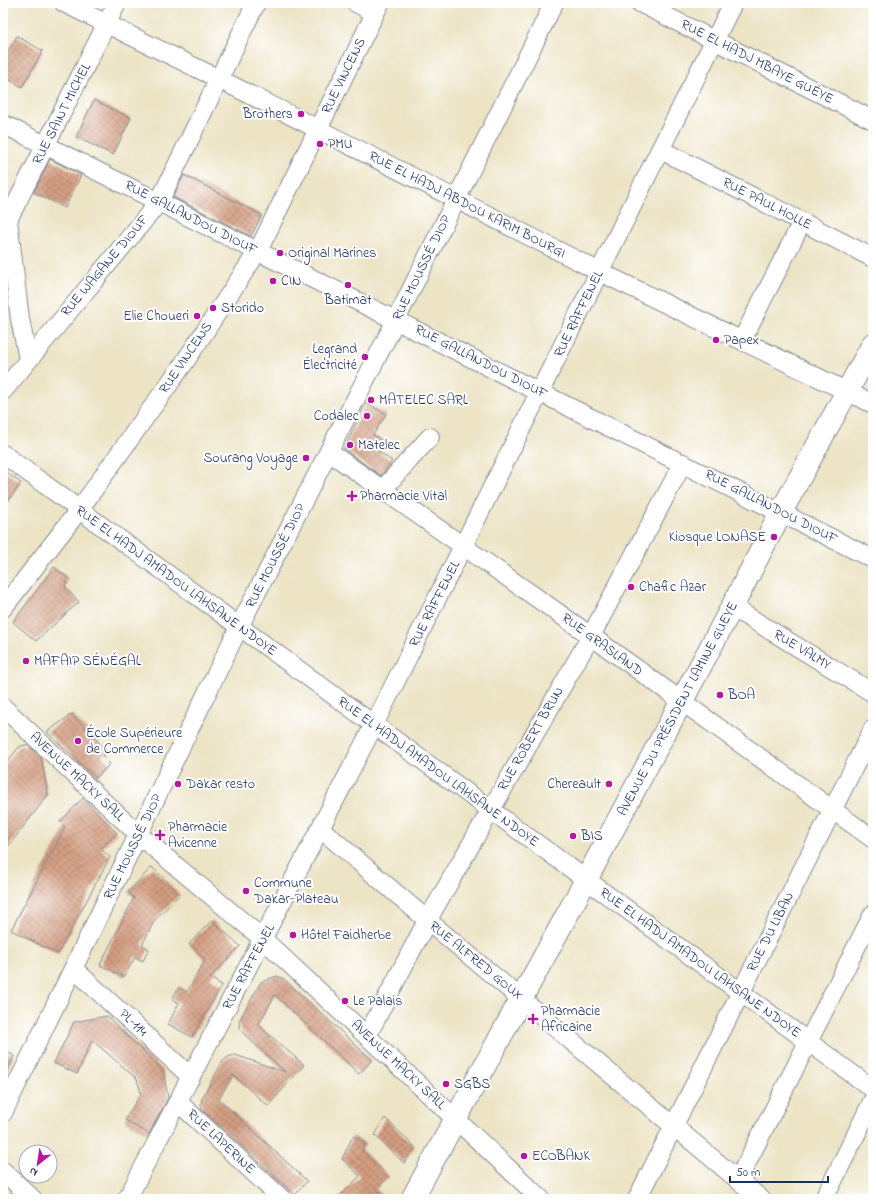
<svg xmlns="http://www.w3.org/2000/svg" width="876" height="1202" viewBox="0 0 876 1202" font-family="'Indie Flower',sans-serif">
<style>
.building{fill:url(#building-cross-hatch)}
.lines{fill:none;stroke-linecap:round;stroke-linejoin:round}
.minor-casing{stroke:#848a92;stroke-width:20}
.major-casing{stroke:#848a92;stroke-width:24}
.minor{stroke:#fff;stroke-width:18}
.major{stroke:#fff;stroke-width:22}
.poi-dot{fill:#b5179e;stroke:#fff;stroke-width:1.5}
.labels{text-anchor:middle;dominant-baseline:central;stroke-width:4;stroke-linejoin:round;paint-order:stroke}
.street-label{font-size:14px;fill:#1b2f5e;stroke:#fff}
.poi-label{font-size:14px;fill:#1b2f5e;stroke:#fff;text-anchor:start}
</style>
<defs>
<pattern id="building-cross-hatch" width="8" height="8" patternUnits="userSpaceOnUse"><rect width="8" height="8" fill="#d49e81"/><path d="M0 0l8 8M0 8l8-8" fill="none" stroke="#ab816d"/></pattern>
</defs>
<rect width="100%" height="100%" fill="#fff"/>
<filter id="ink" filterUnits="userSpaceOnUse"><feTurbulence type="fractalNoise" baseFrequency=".025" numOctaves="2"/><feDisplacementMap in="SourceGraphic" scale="8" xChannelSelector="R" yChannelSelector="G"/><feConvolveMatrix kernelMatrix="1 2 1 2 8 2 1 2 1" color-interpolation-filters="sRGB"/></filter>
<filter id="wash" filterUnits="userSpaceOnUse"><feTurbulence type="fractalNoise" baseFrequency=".012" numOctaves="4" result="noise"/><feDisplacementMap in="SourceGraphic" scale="16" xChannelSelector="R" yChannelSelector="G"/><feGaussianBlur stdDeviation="0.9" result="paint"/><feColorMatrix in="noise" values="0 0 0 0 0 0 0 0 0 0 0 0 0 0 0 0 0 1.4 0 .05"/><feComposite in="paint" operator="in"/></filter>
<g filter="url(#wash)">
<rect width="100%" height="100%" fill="#ede4c6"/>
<g id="blocks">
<!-- building -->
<g class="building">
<polygon points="17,36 43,51 22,87 3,76 3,59"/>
<polygon points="94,100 131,118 113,155 76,137"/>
<polygon points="50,159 81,175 65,208 34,192"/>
<polygon points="184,175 262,215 251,236 173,197"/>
<polygon points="366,403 386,414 373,435 385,442 379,452 392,461 381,476 344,449"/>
<polygon points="3,470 21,483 3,508"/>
<polygon points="54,567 68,578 65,587 79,602 36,641 13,622"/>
<polygon points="72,714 107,751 102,756 110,764 96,778 47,732"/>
<polygon points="25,745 28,745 41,757 48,795 3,853 3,767 19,747"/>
<polygon points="83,798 117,833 101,849 110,857 58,954 11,930 65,827 60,822"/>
<polygon points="152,867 180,894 154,921 142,945 149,949 143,961 135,957 124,977 100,965 134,898 128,892"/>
<polygon points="212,920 240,946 210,978 222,985 192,1037 168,1024 179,1003 172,999 179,987 187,992 205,960 189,944"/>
<polygon points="277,976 284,979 372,1060 359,1074 275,995 258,1025 304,1065 268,1106 233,1075 219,1099 307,1181 295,1195 202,1110 201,1105 202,1098 223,1061 228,1057 235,1055 285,1072 245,1035 240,1028 239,1021 261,982"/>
<polygon points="107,1016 163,1070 168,1098 149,1134 125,1120 141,1093 137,1079 92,1040 77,1074 54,1063 74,1022"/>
<polygon points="3,1050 14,1056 3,1079"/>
<polygon points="385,1118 415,1147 404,1163 375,1135"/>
<polygon points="353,1136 366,1144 362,1150 389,1177 376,1189 382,1194 376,1199 337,1199 360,1176 342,1159"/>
</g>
</g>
</g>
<g filter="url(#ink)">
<use href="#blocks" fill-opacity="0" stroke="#848a92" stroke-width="1"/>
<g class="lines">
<!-- minor casing -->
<g class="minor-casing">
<g id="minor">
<polyline points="64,3 219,79 600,272 873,404"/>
<polyline points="356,3 375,13"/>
<polyline points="640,3 873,120"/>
<polyline points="3,124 873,559"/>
<polyline points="661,150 873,258"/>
<polyline points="8,220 117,3"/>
<polyline points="8,220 20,319 28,359"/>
<polyline points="742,340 802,222"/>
<polyline points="3,391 159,202 256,3"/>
<polyline points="329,452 591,636 873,839"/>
<polyline points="3,454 873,1089"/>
<polyline points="382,490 430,437"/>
<polyline points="732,607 873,693"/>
<polyline points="3,608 79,510 184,363 258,251 380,3"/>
<polyline points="3,707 139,835 263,939 541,1199"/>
<path d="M321,829c145,126 293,247 440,370"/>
<polyline points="74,969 191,1077"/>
<polyline points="367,1036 427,921 591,636 683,463"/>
<polyline points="178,1102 282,1199"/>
<polyline points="3,1113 239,627 396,320 554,3"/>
<polyline points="3,1171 33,1199"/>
<polyline points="738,1180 873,914"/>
<polyline points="127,1199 374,725 733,3"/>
<polyline points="637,1199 873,729"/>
<polyline points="824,1199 873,1100"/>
</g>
</g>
<!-- major casing -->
<g class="major-casing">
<polyline id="major" points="412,1199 586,880 732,607 781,512 873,344"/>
</g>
<!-- minor -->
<use href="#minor" class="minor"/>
<!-- major -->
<use href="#major" class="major"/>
</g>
</g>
<!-- markers -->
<g class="poi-dot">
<circle cx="301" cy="114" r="4"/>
<circle cx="320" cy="144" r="4"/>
<circle cx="280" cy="253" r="4"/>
<circle cx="273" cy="281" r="4"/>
<circle cx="348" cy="285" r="4"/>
<circle cx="213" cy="308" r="4"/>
<circle cx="197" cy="316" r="4"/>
<circle cx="716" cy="340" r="4"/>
<circle cx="365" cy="357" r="4"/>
<circle cx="371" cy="400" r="4"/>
<circle cx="367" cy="416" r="4"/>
<circle cx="350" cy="445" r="4"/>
<circle cx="306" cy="458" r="4"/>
<path d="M350 490h4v4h4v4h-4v4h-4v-4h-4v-4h4z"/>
<circle cx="774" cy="537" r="4"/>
<circle cx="631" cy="587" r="4"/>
<circle cx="26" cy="661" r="4"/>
<circle cx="720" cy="695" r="4"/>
<circle cx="78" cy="741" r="4"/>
<circle cx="178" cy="784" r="4"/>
<circle cx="609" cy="784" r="4"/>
<path d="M158 829h4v4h4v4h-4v4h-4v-4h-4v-4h4z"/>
<circle cx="573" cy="836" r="4"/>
<circle cx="246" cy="891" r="4"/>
<circle cx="293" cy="935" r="4"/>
<circle cx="345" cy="1001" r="4"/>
<path d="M531 1013h4v4h4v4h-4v4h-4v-4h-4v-4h4z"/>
<circle cx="446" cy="1084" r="4"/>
<circle cx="524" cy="1156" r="4"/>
</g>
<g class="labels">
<!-- street labels -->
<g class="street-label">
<text transform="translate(757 62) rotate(27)">RUE EL HADJ MBAYE GUÈYE</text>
<text transform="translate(344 76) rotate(-64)">RUE VINCENS</text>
<text transform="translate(62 114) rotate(-63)">RUE SAINT MICHEL</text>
<text transform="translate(767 204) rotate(27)">RUE PAUL HOLLE</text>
<text transform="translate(467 205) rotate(27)">RUE EL HADJ ABDOU KARIM BOURGI</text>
<text transform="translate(191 218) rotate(27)">RUE GALLANDOU DIOUF</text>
<text transform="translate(105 266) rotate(-50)">RUE WAGANE DIOUF</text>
<text transform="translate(422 268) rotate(-64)">RUE MOUSSÉ DIOP</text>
<text transform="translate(579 314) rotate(-64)">RUE RAFFENEL</text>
<text transform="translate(186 358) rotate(-56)">RUE VINCENS</text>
<text transform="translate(481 362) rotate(27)">RUE GALLANDOU DIOUF</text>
<text transform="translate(771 507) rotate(27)">RUE GALLANDOU DIOUF</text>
<text transform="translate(276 556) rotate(-63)">RUE MOUSSÉ DIOP</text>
<text transform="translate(176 581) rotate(36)">RUE EL HADJ AMADOU LAHSANE NDOYE</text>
<text transform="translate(435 604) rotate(-63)">RUE RAFFENEL</text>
<text transform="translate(602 645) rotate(36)">RUE GRASLAND</text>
<text transform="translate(802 650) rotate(31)">RUE VALMY</text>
<text transform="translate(678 709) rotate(-62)">AVENUE DU PRÉSIDENT LAMINE GUEYE</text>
<text transform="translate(531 739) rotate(-60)">RUE ROBERT BRUN</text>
<text transform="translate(438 772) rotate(36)">RUE EL HADJ AMADOU LAHSANE NDOYE</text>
<text transform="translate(77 777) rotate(43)">AVENUE MACKY SALL</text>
<text transform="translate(133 847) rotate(-64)">RUE MOUSSÉ DIOP</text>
<text transform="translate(771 932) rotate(-63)">RUE DU LIBAN</text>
<text transform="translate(476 961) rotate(39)">RUE ALFRED GOUX</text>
<text transform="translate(700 963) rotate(36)">RUE EL HADJ AMADOU LAHSANE NDOYE</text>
<text transform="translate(249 967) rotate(-62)">RUE RAFFENEL</text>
<text transform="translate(133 1023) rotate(43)">PL-114</text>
<text transform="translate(398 1065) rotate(43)">AVENUE MACKY SALL</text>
<text transform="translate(221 1142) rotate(43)">RUE LAPERINE</text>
</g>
<!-- poi labels -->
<g class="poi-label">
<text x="293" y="114" text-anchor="end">Brothers</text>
<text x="328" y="144">PMU</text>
<text x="288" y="253">Original Marines</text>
<text x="281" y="281">CIN</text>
<text x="348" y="300" text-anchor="middle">Batimat</text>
<text x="221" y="308">Storido</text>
<text x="189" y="316" text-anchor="end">Elie Choueri</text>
<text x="724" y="340">Papex</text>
<text x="357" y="349" text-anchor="end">Legrand<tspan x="357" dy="16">Électricité</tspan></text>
<text x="379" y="400">MATELEC SARL</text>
<text x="359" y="416" text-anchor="end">Codalec</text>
<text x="358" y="445">Matelec</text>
<text x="298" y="458" text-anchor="end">Sourang Voyage</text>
<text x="360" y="496">Pharmacie Vital</text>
<text x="766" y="537" text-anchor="end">Kiosque LONASE</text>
<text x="639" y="587">Chafic Azar</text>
<text x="34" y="661">MAFAIP SÉNÉGAL</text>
<text x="728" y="695">BOA</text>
<text x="86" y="733">École Supérieure<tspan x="86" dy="16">de Commerce</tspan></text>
<text x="186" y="784">Dakar resto</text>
<text x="601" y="784" text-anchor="end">Chereault</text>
<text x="168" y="827">Pharmacie<tspan x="168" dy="16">Avicenne</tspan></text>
<text x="581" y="836">BIS</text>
<text x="254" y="883">Commune<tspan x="254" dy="16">Dakar-Plateau</tspan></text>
<text x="301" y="935">Hôtel Faidherbe</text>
<text x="353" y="1001">Le Palais</text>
<text x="541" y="1011">Pharmacie<tspan x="541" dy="16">Africaine</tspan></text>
<text x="454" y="1084">SGBS</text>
<text x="532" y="1156">ECOBANK</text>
</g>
</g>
<!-- margin -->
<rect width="876" height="1202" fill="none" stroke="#fff" stroke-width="16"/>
<!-- north arrow -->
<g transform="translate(38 1164) rotate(210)"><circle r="19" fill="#ffffff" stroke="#a4acbf"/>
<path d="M0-3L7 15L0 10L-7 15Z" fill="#b5179e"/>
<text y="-6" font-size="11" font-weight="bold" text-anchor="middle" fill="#1b2f5e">N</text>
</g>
<!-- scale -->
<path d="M730 1176v6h98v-6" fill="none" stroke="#1b2f5e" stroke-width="2"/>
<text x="736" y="1176" font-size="12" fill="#1b2f5e" stroke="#ffffff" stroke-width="3" paint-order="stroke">50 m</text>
</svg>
